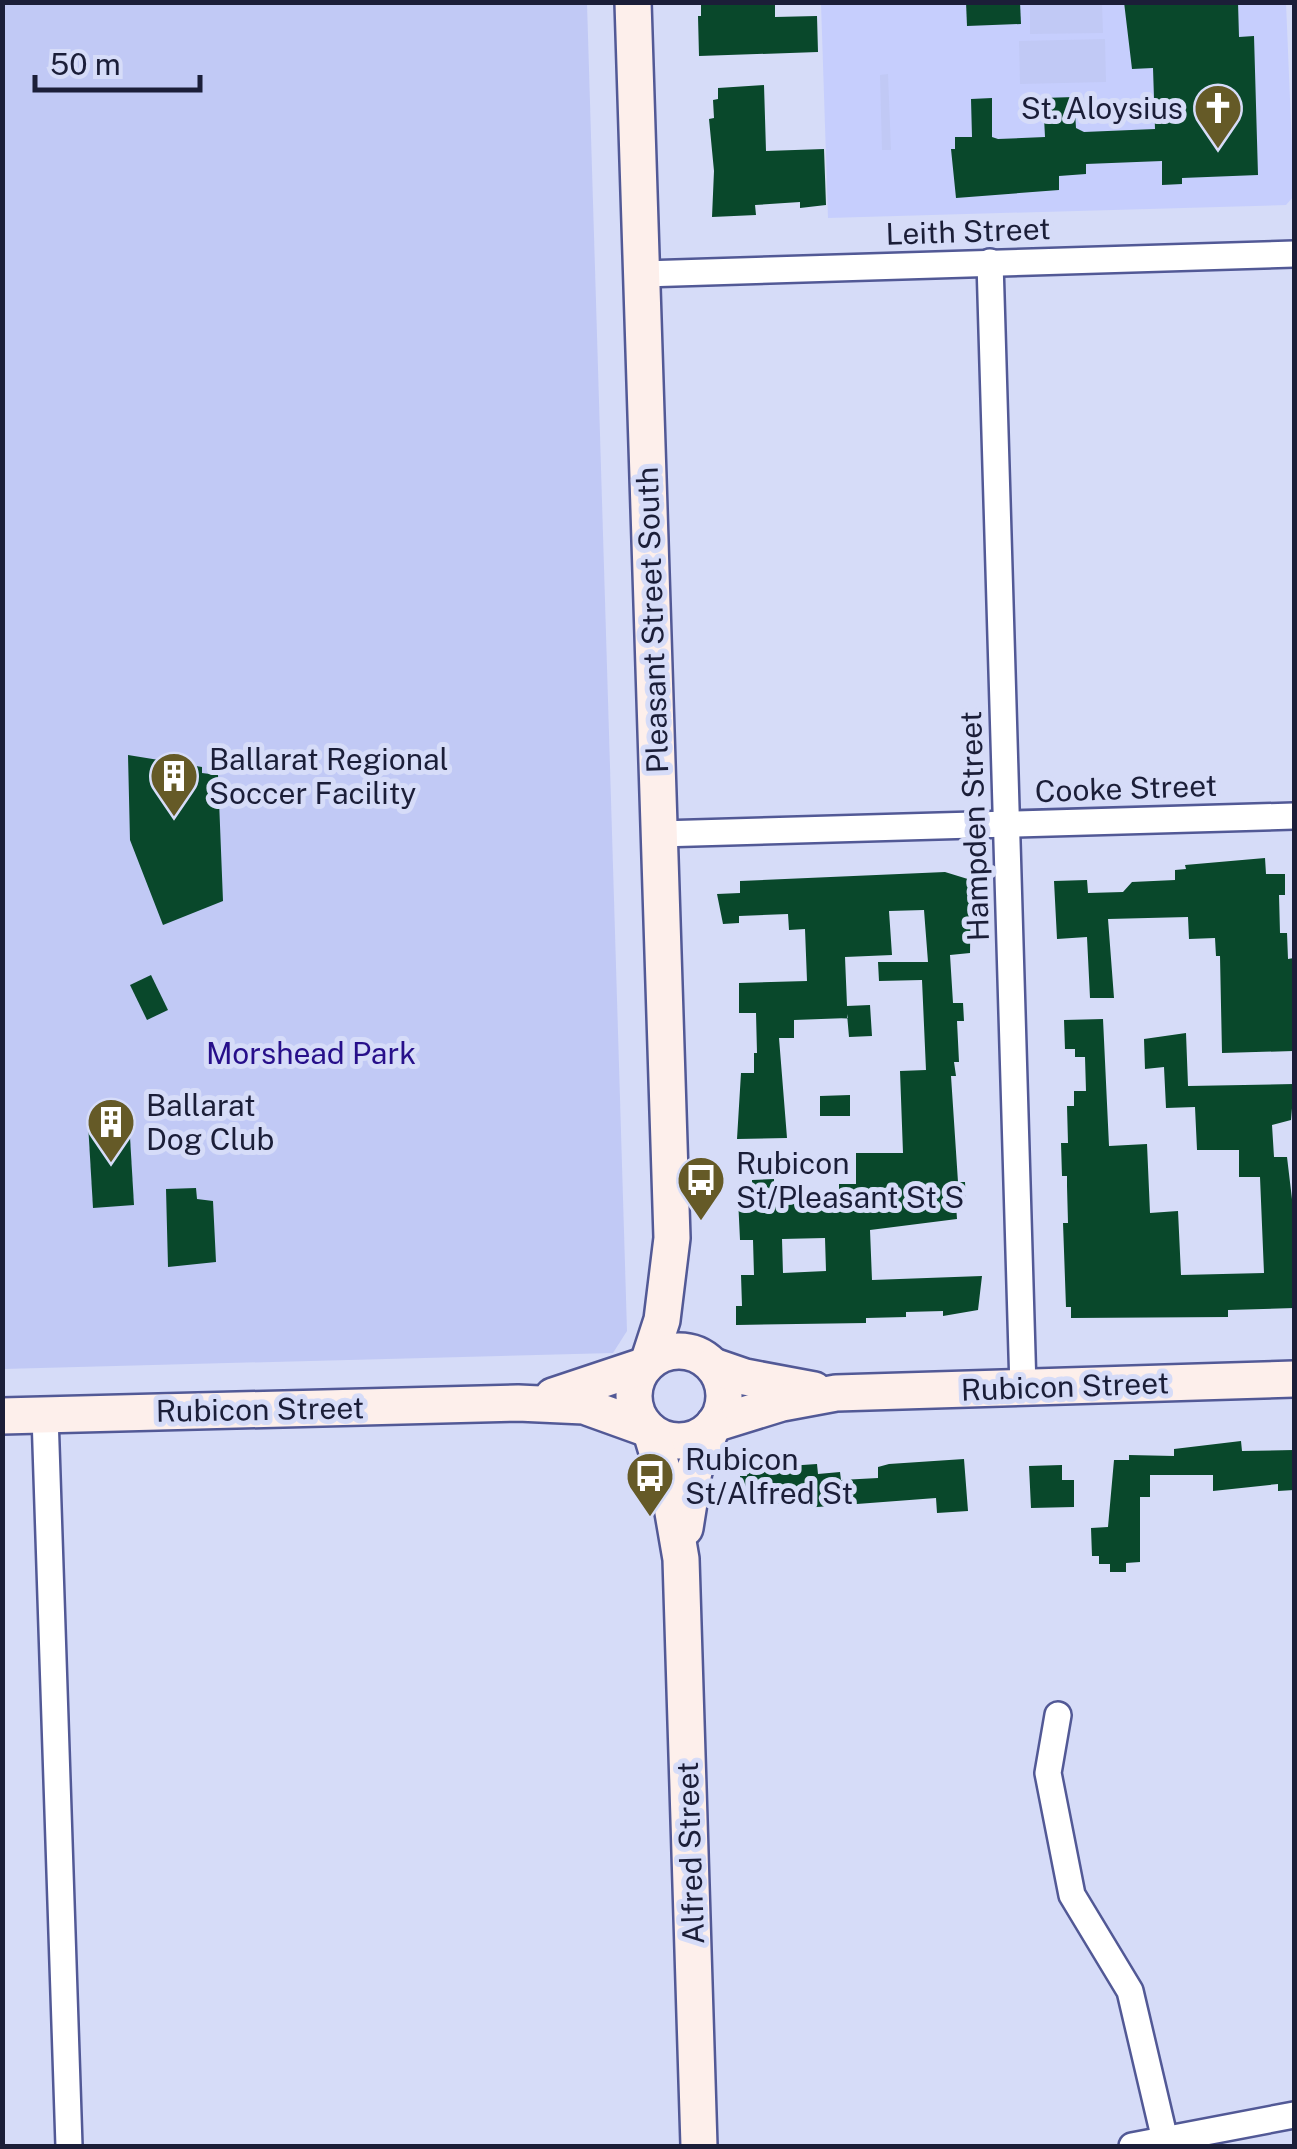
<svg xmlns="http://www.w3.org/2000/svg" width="1297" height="2149" viewBox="0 0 1297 2149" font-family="'Public Sans',sans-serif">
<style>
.built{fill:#c6cefd}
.green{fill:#c1c9f5}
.building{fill:#09482b;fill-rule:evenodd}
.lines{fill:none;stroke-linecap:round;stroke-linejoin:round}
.street-casing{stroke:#525996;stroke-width:30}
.secondary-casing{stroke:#525996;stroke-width:40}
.street{stroke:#fff;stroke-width:25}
.secondary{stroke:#fdefeb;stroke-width:35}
.labels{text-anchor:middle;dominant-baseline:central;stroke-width:10;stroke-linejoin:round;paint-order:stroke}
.poi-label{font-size:30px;fill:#1b1e38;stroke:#d6dcf8;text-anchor:start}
.street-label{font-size:30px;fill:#1b1e38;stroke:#d6dcf8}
.park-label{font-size:30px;fill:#270f8a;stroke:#d6dcf8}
</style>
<rect width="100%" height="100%" fill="#d6dcf8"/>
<!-- built -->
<polygon class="built" points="821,3 1286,3 1294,196 1286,205 828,218"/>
<!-- green -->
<g class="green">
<polygon points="2,3 587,3 627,1331 613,1353 3,1369"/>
<polygon points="1030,3 1102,3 1103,33 1030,34"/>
<polygon points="1105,39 1106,82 1020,84 1019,41"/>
<polygon points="888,74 891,150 882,150 880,75"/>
</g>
<!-- building -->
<g class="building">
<polygon points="714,2 775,2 775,17 817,16 818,52 699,56 698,16 701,16 701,5"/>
<polygon points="966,2 1020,2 1021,24 967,26"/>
<polygon points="1124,2 1238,2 1239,37 1254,36 1258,175 1182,178 1182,184 1162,185 1162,161 1086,164 1086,174 1059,176 1059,190 956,198 951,149 955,149 955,137 972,137 971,99 992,98 992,137 998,139 1045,137 1043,98 1074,97 1076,128 1084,132 1155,129 1153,68 1132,69"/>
<polygon points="764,85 766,151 824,149 826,205 800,208 800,202 755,205 756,215 712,217 714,171 709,119 714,118 713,100 718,99 718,88"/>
<polygon points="128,755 202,767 202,773 218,775 223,901 163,925 130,840"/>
<polygon points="1265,858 1266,874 1285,874 1285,895 1279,895 1280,933 1287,933 1288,959 1294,958 1293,1051 1222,1053 1220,956 1216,956 1215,938 1189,939 1188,917 1108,919 1114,998 1090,998 1087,937 1057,939 1054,881 1087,880 1088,893 1123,892 1132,882 1175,880 1175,870 1186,869 1185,865"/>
<path d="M945,872l26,8 -1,73 -20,2 3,48h10l1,18h-7l2,41h-5l2,14h-5l7,106h7l1,22 -10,1 1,14 -87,11 2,50 110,-4 -4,34 -35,6v-5l-37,1v5l-40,1v5l-130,2v-19h6l-1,-31h13l-1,-35h-13l-2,-42 14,-1v-17l22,-1v6h6v10h14v4l34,-1v-5h11v-9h17v-31h47l-3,-82 26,-1 -4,-90 -43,1 -1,-19h50l-4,-52 -35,1 3,44 -47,2 2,49 23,-1 2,31 -23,1 -2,-23 1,4 -54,2v18h-15l8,100 -50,1 4,-66h13v-20h3l-1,-40h-17v-30l68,-2 -2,-52 -16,1 -1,-16 -49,2v7l-16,1 -6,-30 23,-1v-12zM825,1238l1,33 -43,2 -1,-34z"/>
<polygon points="151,975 168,1010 147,1020 130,985"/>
<polygon points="1103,1019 1109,1146 1147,1144 1150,1213 1178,1211 1181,1275 1264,1273 1260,1177 1239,1177 1239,1150 1197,1150 1195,1107 1166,1108 1164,1067 1145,1069 1144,1039 1186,1033 1188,1086 1294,1084 1291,1120 1272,1125 1274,1157 1287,1157 1294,1216 1294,1308 1228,1310 1228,1317 1071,1318 1071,1307 1066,1307 1063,1223 1068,1223 1067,1186 1067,1176 1062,1176 1061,1143 1068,1143 1067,1106 1074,1106 1074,1091 1086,1091 1085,1057 1075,1057 1075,1049 1065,1049 1064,1020"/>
<polygon points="850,1095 850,1116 820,1116 820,1096"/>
<polygon points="129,1120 134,1205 93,1208 88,1123"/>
<polygon points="196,1188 197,1199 213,1201 216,1262 168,1267 166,1189"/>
<polygon points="1241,1441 1242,1451 1294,1450 1294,1490 1278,1491 1278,1484 1213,1491 1213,1475 1150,1475 1150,1497 1140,1497 1140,1562 1126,1563 1126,1572 1110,1572 1110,1564 1099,1564 1099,1556 1092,1556 1091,1528 1108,1527 1114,1460 1129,1460 1129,1455 1174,1456 1174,1449"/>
<polygon points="964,1459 968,1511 937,1513 936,1498 804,1508 804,1503 740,1504 740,1476 747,1476 746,1469 817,1464 818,1474 840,1472 841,1480 878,1478 878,1467 889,1464"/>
<polygon points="1062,1465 1062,1480 1074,1480 1074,1507 1031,1508 1029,1466"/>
</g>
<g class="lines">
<!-- street casing -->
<g class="street-casing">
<g id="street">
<polyline points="990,262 1023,1388"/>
<polyline points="643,274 1294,254"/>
<polyline points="659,834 1294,816"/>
<polyline points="45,1415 69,2146"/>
<polyline points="1058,1715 1048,1773 1072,1895 1130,1991 1165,2140"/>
<polyline points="1132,2146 1294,2115"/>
</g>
</g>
<!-- secondary casing -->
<g class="secondary-casing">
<g id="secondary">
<polyline points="633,2 672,1238 662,1320 648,1363"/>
<circle cx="679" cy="1396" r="45"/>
<polyline points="713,1366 745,1377 814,1390"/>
<polyline points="553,1396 646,1365"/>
<polyline points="2,1416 518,1403 584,1406 648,1429"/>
<polyline points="714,1424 782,1403 836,1393 1294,1379"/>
<polyline points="651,1432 670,1495 681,1559 699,2146"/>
<polyline points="685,1528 694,1471 712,1427"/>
</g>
</g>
<!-- street -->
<use href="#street" class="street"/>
<!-- secondary -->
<use href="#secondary" class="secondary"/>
</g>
<!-- icons -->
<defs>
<g id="church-pin" transform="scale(2.5)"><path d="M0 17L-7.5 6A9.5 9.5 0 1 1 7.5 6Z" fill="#655a27" stroke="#d6dcf8"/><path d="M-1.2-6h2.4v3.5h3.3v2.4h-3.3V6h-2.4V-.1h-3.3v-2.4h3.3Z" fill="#fff"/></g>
<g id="building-pin" transform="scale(2.5)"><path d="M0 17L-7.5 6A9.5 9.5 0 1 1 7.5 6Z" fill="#655a27" stroke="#d6dcf8"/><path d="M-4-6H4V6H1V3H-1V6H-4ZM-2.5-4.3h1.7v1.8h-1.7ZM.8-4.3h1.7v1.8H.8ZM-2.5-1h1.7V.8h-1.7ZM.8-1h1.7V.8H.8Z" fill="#fff"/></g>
<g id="bus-pin" transform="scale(2.5)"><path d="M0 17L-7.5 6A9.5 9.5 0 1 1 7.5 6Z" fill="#655a27" stroke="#d6dcf8"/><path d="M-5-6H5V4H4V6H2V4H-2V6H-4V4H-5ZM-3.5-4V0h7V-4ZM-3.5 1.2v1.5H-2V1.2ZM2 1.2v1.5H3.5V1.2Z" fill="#fff"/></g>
</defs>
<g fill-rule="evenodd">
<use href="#church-pin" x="1218" y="108"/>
<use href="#building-pin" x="174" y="776"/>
<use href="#building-pin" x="111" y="1122"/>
<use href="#bus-pin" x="701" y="1180"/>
<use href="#bus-pin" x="650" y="1476"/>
</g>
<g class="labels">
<!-- poi labels -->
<g class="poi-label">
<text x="1183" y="108" text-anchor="end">St. Aloysius</text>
<text x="209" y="759">Ballarat Regional<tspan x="209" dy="34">Soccer Facility</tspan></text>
<text x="146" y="1105">Ballarat<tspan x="146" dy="34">Dog Club</tspan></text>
<text x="736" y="1163">Rubicon<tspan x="736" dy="34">St/Pleasant St S</tspan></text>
<text x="685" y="1459">Rubicon<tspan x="685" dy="34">St/Alfred St</tspan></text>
</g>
<!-- street labels -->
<g class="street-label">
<text transform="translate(968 231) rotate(-2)">Leith Street</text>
<text transform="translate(652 620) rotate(-92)">Pleasant Street South</text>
<text transform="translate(1126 788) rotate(-2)">Cooke Street</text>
<text transform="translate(974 826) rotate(-92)">Hampden Street</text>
<text transform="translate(1065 1386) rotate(-2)">Rubicon Street</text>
<text transform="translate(260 1409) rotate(-1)">Rubicon Street</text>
<text transform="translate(690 1853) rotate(-92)">Alfred Street</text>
</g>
<!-- park labels -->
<g class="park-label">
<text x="311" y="1053">Morshead Park</text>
</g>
</g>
<!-- border -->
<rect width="1297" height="2149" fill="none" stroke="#1b1e38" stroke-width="10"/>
<!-- scale -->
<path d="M35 75v15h165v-15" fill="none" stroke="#1b1e38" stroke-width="5"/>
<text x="50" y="75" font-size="30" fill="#1b1e38" stroke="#d6dcf8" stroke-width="8" paint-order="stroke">50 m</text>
</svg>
